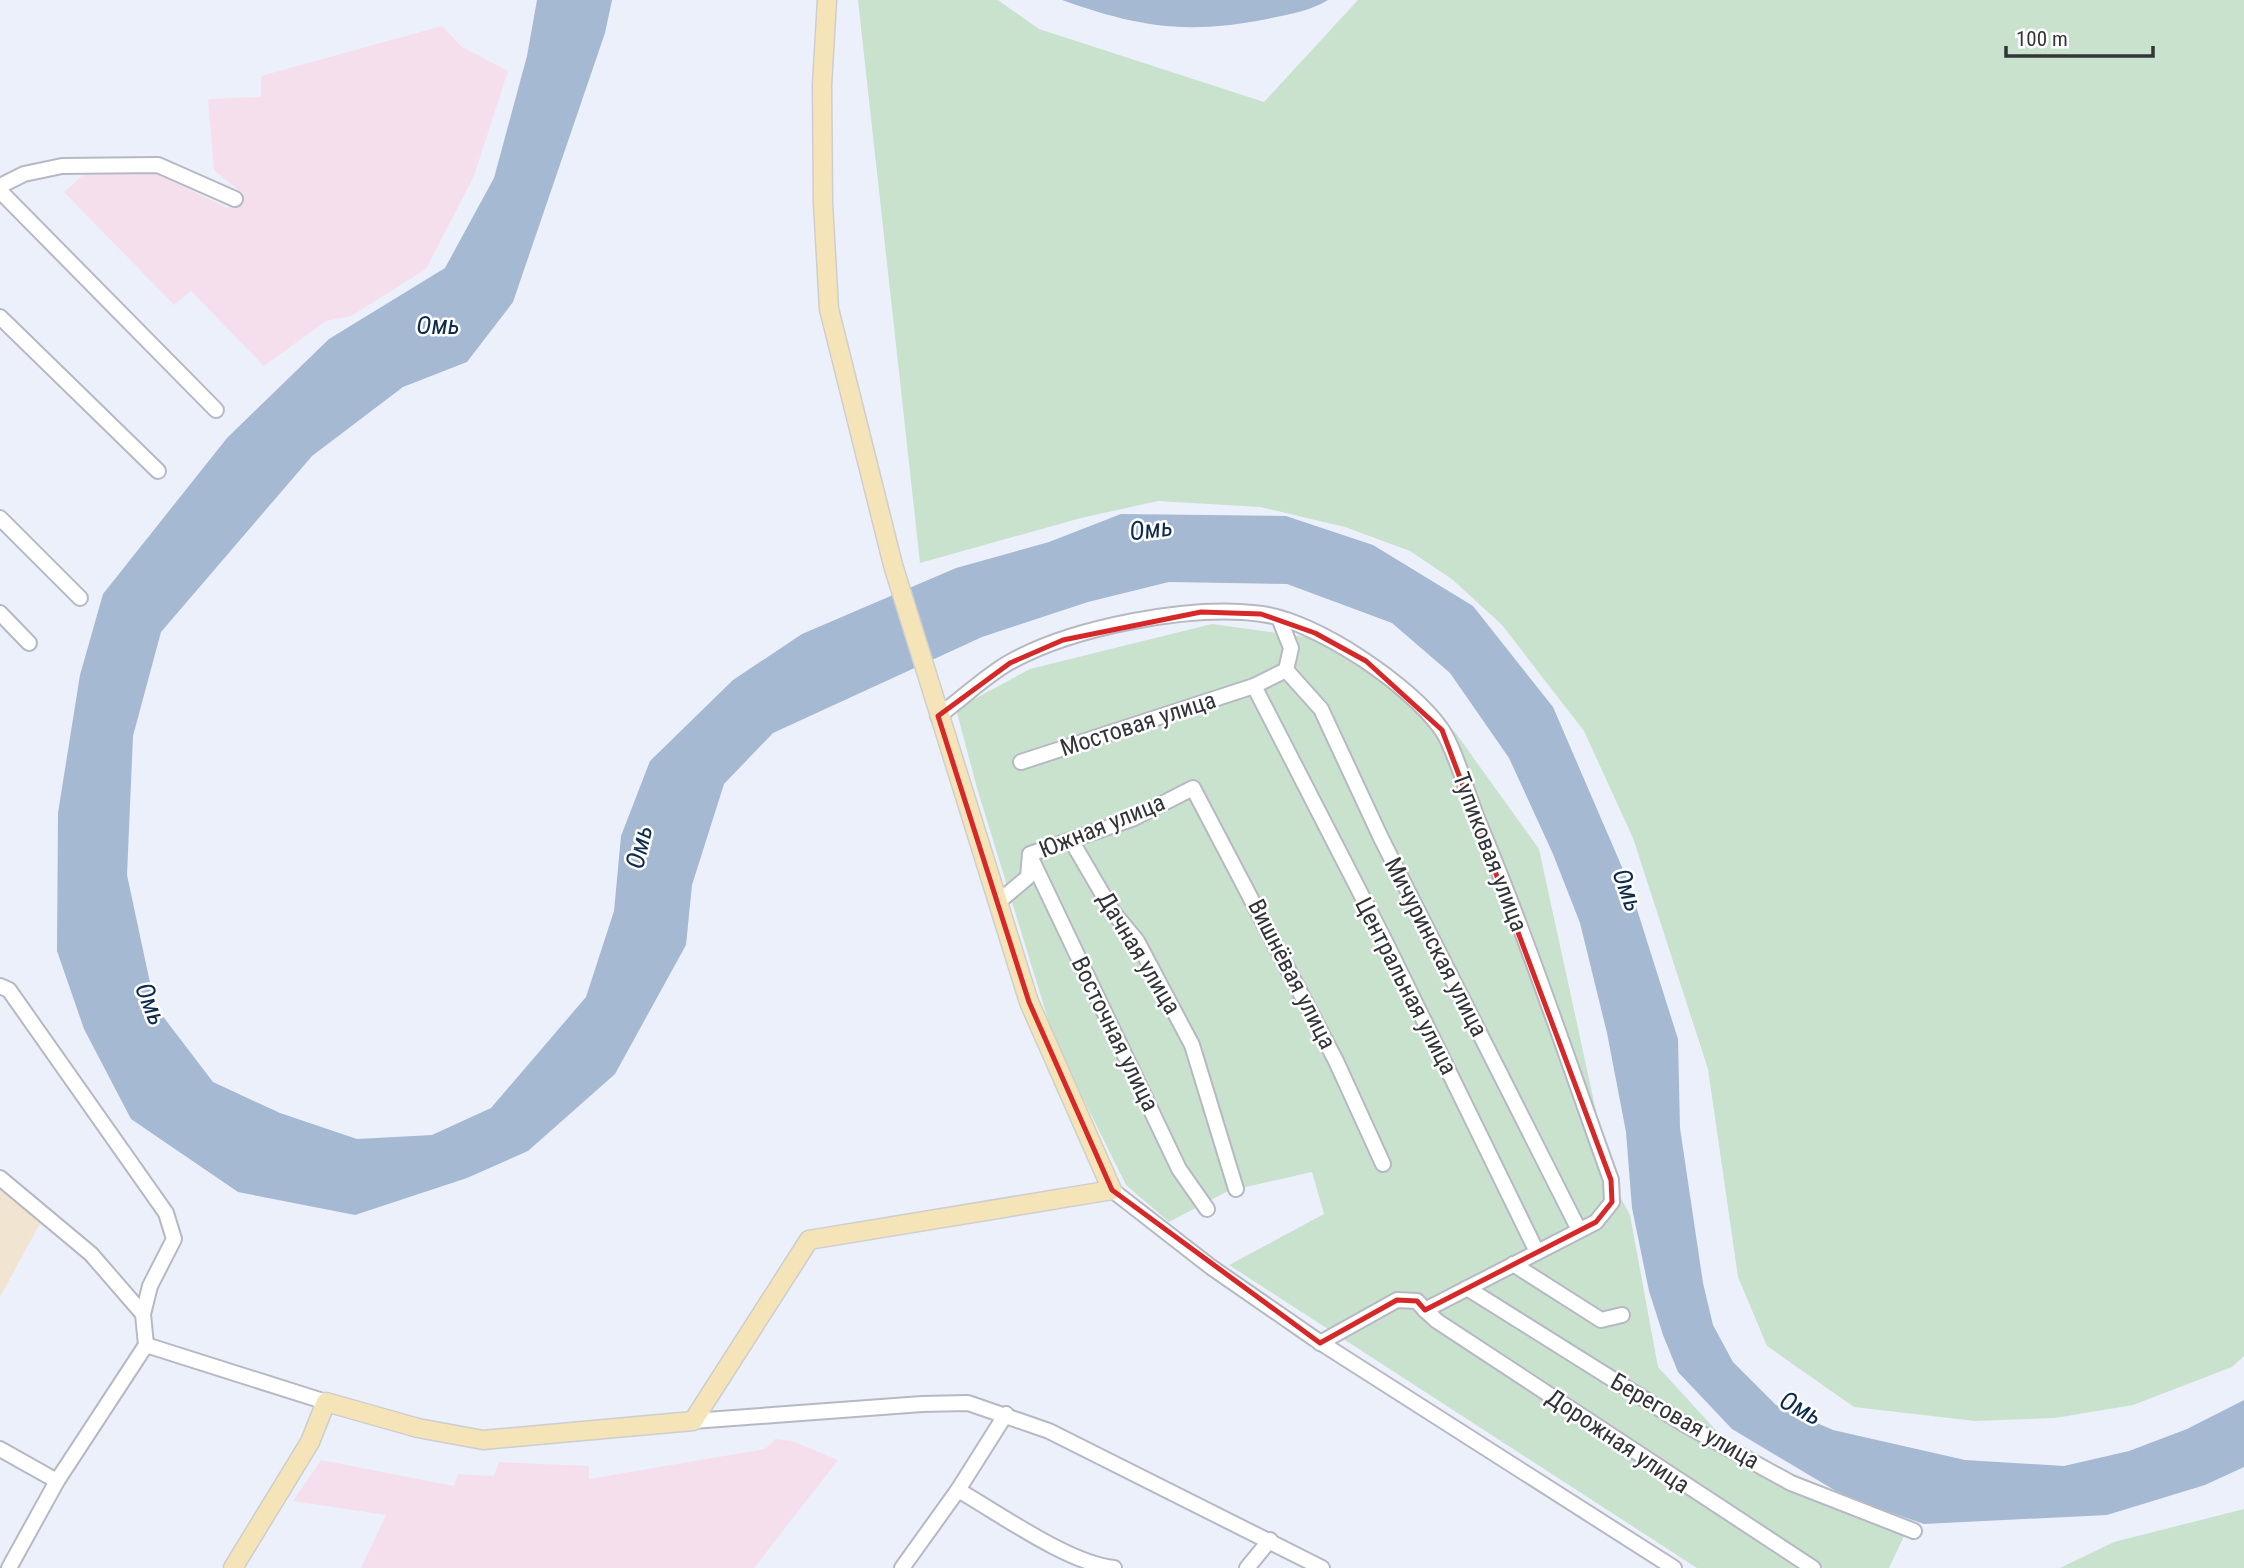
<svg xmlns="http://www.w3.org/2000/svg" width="2244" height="1568" viewBox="0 0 2244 1568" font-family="'Roboto Condensed',sans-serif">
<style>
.industrial{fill:#f5dfed}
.education{fill:#f1e5d1}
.green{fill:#c9e2cd}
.water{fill:#a5b9d2}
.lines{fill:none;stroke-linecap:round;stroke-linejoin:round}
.minor-casing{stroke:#b6b9c3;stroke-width:18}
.major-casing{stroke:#cececf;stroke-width:21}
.minor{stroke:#fff;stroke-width:14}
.major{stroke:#f5e4b8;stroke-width:18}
.marked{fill:none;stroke:#d62828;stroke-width:5;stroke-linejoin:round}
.labels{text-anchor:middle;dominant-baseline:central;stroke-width:5;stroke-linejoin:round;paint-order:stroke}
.street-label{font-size:24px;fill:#323438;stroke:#fff}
.water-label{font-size:26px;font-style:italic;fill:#0d2b4d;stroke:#fff}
</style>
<rect width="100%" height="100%" fill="#ecf0fa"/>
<!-- industrial -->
<g class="industrial">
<polygon points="442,26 462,47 508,71 474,176 426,269 351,316 326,321 264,366 191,291 174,305 64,192 83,175 156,173 227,208 243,194 214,170 208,99 261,97 261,76"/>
<polygon points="775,1439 792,1441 838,1460 754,1568 361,1568 386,1515 293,1501 321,1460 454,1486 458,1474 494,1476 499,1462 589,1466 589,1479 765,1449"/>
</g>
<!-- education -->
<polygon class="education" points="0,1189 44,1216 0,1297"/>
<!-- green -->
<g class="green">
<polygon points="858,0 998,0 1039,29 1264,102 1358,0 2244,0 2244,1356 2232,1367 2133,1405 2055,1418 1975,1421 1854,1407 1767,1346 1738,1277 1708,1069 1633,838 1584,731 1502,625 1453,580 1410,551 1345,527 1260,507 1158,501 1081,518 920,563"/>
<polygon points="1212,624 1343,642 1455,732 1539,849 1611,1180 1630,1215 1658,1367 1725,1440 1905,1534 1889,1568 1697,1568 1229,1265 1324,1214 1312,1172 1228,1191 1169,1222 1126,1185 1055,1042 977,788 956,709 1030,669"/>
<polygon points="2244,1509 2244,1568 2060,1568 2114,1542"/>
</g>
<!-- water -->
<g class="water">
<polygon points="537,0 612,0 605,33 513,302 467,362 403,387 312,456 161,632 133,736 127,875 155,1006 213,1082 280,1113 357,1139 432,1135 491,1108 586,997 614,911 621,836 650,761 733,680 802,634 956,568 1049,542 1121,514 1286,516 1373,545 1473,606 1553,707 1628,881 1678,1039 1680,1128 1703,1283 1713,1325 1733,1362 1776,1405 1833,1430 1965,1460 2064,1466 2129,1451 2187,1429 2244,1400 2244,1467 2205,1485 2107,1515 1924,1524 1846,1497 1732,1429 1678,1372 1663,1335 1649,1291 1632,1208 1626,1132 1607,1033 1580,923 1553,854 1509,758 1450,673 1392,623 1287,584 1169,582 1088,602 982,637 773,733 724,784 692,885 686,945 615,1074 528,1151 467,1178 355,1215 238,1192 131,1119 84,1029 57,951 58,813 80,675 103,594 227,438 329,339 445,268 494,178 527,56"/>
<path d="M1062,0h266c-20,12 -39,14 -61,19 -80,16 -129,8 -205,-19z"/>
</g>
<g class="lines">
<!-- minor casing -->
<g class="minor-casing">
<g id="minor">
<polyline points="0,186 24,174 62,166 158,165 235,199"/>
<polyline points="0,191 216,410"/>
<polyline points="0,317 158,471"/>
<polyline points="0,518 80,598"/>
<polyline points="0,613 29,643"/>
<polyline points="1279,618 1291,648 1286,670 1254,686 1384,939 1537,1252"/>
<polyline points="1286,670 1321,709 1381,838 1579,1230"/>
<path d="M938,716c24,-17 47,-40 72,-54 63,-35 181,-58 252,-48 54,7 149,71 180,116 14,21 26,67 37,93 49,117 89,238 132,357l1,22 -16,20 -171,88 -8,-9 -20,-1 -77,43"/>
<polyline points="1021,762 1254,686"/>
<polyline points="1071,840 1113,912 1137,941 1192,1045 1236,1189"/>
<polyline points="1030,856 1179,1169 1207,1209"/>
<polyline points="997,903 1028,877 1030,854 1132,819 1193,788 1336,1061 1383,1164"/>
<polyline points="0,986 9,990 166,1213 174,1239 150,1286 143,1314 146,1345 57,1481 9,1568"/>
<polyline points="0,1178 91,1254 143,1314"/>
<polyline points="1112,1190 1211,1267 1315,1339 1674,1568"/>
<polyline points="1513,1264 1601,1320 1622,1315"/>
<polyline points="1467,1288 1684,1424 1791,1483 1914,1531"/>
<polyline points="1425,1310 1437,1321 1813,1568"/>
<polyline points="146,1345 326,1402"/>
<polyline points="693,1421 922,1404 968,1403 1049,1431 1322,1568"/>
<polyline points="0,1449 57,1481"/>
<path d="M958,1490c42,24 110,73 156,78"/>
<polyline points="902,1568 958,1490 1006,1414"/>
<polyline points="1247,1568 1270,1540"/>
</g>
</g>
<!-- major casing -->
<g class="major-casing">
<polyline id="major" points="233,1568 310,1442 326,1402 418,1428 483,1440 693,1421 809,1240 1112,1190 1029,1002 893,565 829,309 823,203 822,85 827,0"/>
</g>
<!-- minor -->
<use href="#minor" class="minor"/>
<!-- major -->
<use href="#major" class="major"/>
</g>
<!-- marked area -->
<path class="marked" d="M1201,612l60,2 54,19 51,28 76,69 169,450 1,22 -16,20 -171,88 -8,-9 -20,-1 -77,43 -208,-153 -83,-188 -91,-286 72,-53 53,-23z"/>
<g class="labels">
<!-- street labels -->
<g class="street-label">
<text transform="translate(1138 724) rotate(-18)">Мостовая улица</text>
<text transform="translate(1102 826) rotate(-22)">Южная улица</text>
<text transform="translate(1490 852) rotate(69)">Тупиковая улица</text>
<text transform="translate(1436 947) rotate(63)">Мичуринская улица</text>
<text transform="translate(1139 953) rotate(59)">Дачная улица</text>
<text transform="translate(1292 974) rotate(63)">Вишнёвая улица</text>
<text transform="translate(1406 986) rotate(63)">Центральная улица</text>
<text transform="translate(1115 1034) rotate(64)">Восточная улица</text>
<text transform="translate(1685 1421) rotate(30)">Береговая улица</text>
<text transform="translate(1618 1441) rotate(34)">Дорожная улица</text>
</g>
<!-- water labels -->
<g class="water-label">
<text x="438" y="325">Омь</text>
<text transform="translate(1151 529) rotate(-7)">Омь</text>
<text transform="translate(639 847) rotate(-77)">Омь</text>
<text transform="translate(1628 890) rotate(70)">Омь</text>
<text transform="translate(151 1004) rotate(68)">Омь</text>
<text transform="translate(1801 1408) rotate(28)">Омь</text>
</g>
</g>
<!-- scale -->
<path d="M2006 46v10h147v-10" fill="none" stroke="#323438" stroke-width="3.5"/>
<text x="2016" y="46" font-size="21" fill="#323438" stroke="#ffffff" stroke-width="5" paint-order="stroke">100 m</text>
</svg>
